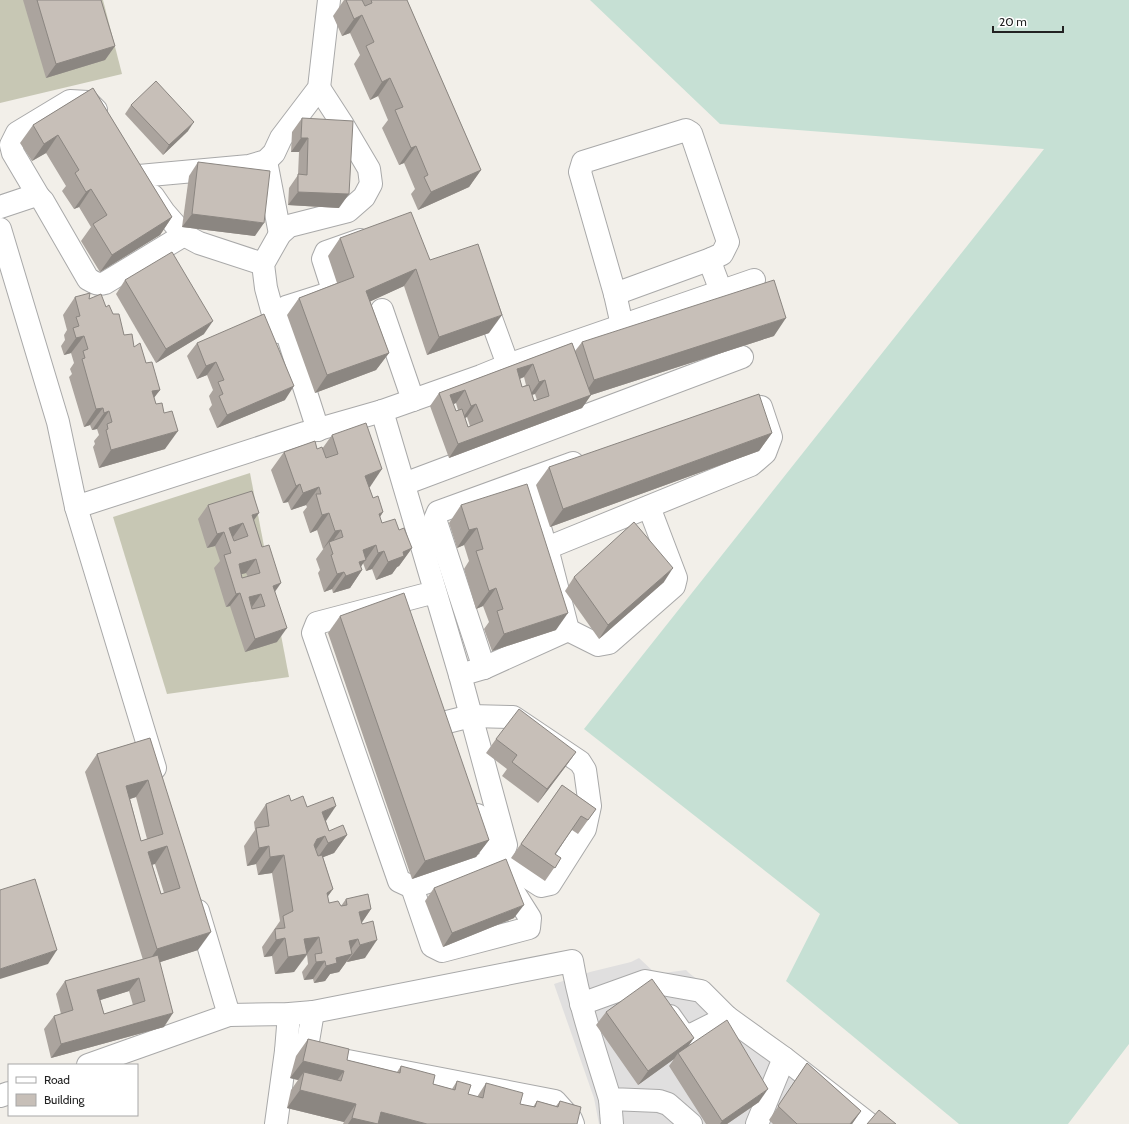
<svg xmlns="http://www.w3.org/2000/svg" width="1129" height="1124" viewBox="0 0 1129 1124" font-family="Cabin,sans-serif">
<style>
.residential{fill:#e0dfdf}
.construction{fill:#c7c7b4}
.wetland{fill:#c6e0d4}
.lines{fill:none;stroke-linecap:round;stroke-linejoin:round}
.minor-casing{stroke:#a9a9a9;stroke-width:24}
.minor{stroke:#fff;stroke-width:22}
.wall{fill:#aba49e;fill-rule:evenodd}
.shaded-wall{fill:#8b8681}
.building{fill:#c7bfb8;stroke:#8b8681;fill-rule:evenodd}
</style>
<rect width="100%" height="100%" fill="#f2efe9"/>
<!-- residential -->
<polygon class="residential" points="639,958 656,974 686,970 689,973 801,1059 879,1124 599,1124 594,1098 554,984 590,972 631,962"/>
<!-- construction -->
<g class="construction">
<polygon points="0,0 103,0 122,74 0,103"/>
<polygon points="250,473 289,677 167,694 113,517"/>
</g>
<!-- wetland -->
<polygon class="wetland" points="590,0 1129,0 1129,1044 1068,1124 959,1124 786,981 820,914 584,729 1044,149 720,124"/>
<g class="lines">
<!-- minor casing -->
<g class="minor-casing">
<g id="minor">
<polyline points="266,161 280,234"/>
<polyline points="139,176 249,166 266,161 274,153 281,138 319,88 329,0"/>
<polyline points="153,196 164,212 184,235 199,243 263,264"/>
<polyline points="39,197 13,153 11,145 17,133 70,101 88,102 96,110"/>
<path d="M0,207l33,-11 6,1 4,4 45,78c7,4 10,6 17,4l79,-48"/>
<polyline points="0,229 58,422 76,507 305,433 382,411 481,376 508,365 754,280"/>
<polyline points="615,294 711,259"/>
<polyline points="484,299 508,365"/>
<polyline points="382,310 413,400"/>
<polyline points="622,325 615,294 580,172 583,162 686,130 691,133 728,242 722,254 711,259 713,270 721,291"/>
<polyline points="278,332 266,288 263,264 280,234 289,226 348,211 364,197 371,184 369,169 343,125 319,88"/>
<polyline points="382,411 460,675 506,845 501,860 494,861 412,887 399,881 313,633 317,623 435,592"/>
<polyline points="318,430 281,315 286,307 327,294 332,287 323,259 326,252 360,240"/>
<polyline points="526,480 543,538"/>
<polyline points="404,484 742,357"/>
<polyline points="76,507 155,768"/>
<polyline points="568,630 598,645 609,643 674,586 676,578 649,507"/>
<polyline points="484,668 435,519 438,512 573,463"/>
<polyline points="460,675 484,668 568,630 547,548 751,465 765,453 771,437 761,407"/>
<polyline points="443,723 471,716 513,717 580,762 585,770 590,806 585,829 550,884 541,886 501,860"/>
<polyline points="412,887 432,946 442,951 529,928 530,918 494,861 477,815"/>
<polyline points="198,911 229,1015"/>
<polyline points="581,1004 645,981 701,991 727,1017 784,1058 757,1124"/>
<polyline points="670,1016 682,1033 691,1035 727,1017"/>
<polyline points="286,1051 306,1053 555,1101 571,1119 573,1124"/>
<polyline points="306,1053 313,1012"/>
<polyline points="784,1058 869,1124"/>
<path d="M88,1065l141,-50 60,-1 24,-2 259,-51c8,47 24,92 38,138l49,2 9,3 23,20"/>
<polyline points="0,1096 9,1093"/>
<polyline points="610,1099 612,1124"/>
<polyline points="276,1124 286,1051 289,1014"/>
</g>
</g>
<!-- minor -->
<use href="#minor" class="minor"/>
</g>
<!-- wall -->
<g class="wall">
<polygon points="23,0 101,0 115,46 105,60 46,78"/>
<polygon points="344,0 407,0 481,170 469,187 418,210 411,194 415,189 404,163 399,165 382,128 388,120 378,96 370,100 354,64 360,55 350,33 342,36 333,16"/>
<polygon points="93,88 172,217 160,235 100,272 81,241 91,227 79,207 74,209 62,191 66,186 46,153 32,161 20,143 33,125"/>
<polygon points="131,105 188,131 163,155 125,114"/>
<polygon points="302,118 339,208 288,205 289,188 298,175 299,152 291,152 292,132"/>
<polygon points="198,162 255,236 182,227 189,176"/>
<polygon points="340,238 430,260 489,333 427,355 404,286 370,301 389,353 376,370 315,393 287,315 299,298 337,283 328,256"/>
<polygon points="125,280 204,334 156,363 116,294"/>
<polygon points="75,297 89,299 106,307 113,314 124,335 134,347 146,363 160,390 154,397 165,449 99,468 93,447 95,444 94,441 99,435 97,429 92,430 90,425 84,427 69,377 72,374 70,369 74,363 71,353 64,355 61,346 65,340 64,335 67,330 63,315"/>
<path d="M774,336l-183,59 -9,13 -133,50 -19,-52 9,-13 133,-50 3,8 7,-9zM524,377l2,8 -4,2 -2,-8zM535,394l2,6 -3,1 -2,-6zM456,403l2,7 -2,1 -3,-7zM467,417l3,9 -2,1 -3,-9z"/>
<polygon points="197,343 285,400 217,428 209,409 212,405 209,396 213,390 207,375 197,379 187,356"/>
<polygon points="772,433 759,451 550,527 536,485 549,467"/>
<polygon points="332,435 370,487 369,487 373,498 383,512 380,517 382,523 399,530 412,548 399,566 397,567 392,574 376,580 372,569 366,571 363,563 361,567 362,570 350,588 333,593 332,589 324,592 318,573 320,570 316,559 324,548 323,549 317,530 310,533 303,512 307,507 306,505 291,510 288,502 283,503 271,470 284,452 317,449 322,449"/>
<path d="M208,505l46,15 21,72 2,50 -32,10 -15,-46 -4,1 -12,-39 6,-7 -5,-15 -8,2 -9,-29zM246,573l2,4 -6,1 -1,-4z"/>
<polygon points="461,505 556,630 492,651 484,629 489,622 483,606 476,609 464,569 469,561 464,545 457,548 449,523"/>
<polygon points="574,577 664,582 599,639 565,591"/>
<polygon points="340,616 489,840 476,857 412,879 328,633"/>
<path d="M150,738l48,212 -38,12 4,65 -113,31 -7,-29 10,-13 7,-2 -5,-20 9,-13 78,-21 -58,-188 12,-18zM136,797l11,42 -6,2 -11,-42zM152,864h3l9,29 -3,1zM129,991l4,14 -29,9 -4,-14z"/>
<polygon points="496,739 576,752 566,766 538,803 502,776 507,769 486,753"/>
<polygon points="562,785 596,809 578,834 572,830 555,854 561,858 545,881 511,858"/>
<polygon points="291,801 307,807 326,821 329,831 347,835 334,853 323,857 333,889 327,897 329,903 341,906 346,899 371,909 361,923 365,958 347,962 347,961 339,972 330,974 325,981 314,983 313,979 304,980 302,972 308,964 307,955 294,972 275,974 272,956 264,957 262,947 280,921 272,873 258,875 256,864 247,866 244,846 255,830 254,822 266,804"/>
<polygon points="434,888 514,918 443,947 425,901"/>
<polygon points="606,1012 694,1038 688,1046 759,1102 727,1124 706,1124 669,1066 674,1059 638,1085 596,1025"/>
<polygon points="308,1039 347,1060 397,1072 401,1066 433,1084 452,1089 457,1081 468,1094 477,1097 486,1083 520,1104 533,1107 537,1101 556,1106 560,1101 577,1124 343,1124 344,1122 287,1108 291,1090 298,1080 290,1078 296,1056"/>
<polygon points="807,1063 861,1111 852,1124 773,1124 769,1120"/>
</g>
<!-- shaded-wall -->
<g class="shaded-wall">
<polygon points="362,15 350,33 342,36 354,19"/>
<polygon points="115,46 105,60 46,78 56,64"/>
<polygon points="390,78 378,96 370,100 382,82"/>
<polygon points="194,122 188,131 163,155 169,145"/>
<polygon points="58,135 46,153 32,161 44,144"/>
<polygon points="301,138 308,138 299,152 291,152"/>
<polygon points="416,146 404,163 399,165 411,148"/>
<polygon points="481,170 469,187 418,210 431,192"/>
<polygon points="91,189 79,207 74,209 86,192"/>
<polygon points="298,192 349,194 339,208 288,205"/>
<polygon points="192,214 264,223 255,236 182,227"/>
<polygon points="172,217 160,235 100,272 112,255"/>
<polygon points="416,269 404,286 354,309 366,291"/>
<polygon points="502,315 489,333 427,355 439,337"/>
<polygon points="786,318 774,336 591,395 582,408 449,458 458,444 582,398 594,380"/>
<polygon points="213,321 204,334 156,363 166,349"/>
<polygon points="84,336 71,353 64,355 76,338"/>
<polygon points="389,353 376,370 315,393 327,375"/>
<polygon points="216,362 207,375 197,379 206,366"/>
<polygon points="533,364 524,377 507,383 517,369"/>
<polygon points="545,380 535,394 530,395 539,382"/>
<polygon points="294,386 285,400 217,428 227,415"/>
<polygon points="160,390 147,407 152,391"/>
<polygon points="465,390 456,403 445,408 450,395"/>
<polygon points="476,404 467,417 462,419 471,406"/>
<polygon points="103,408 90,425 84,427 96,409"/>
<polygon points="109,411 97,429 92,430 104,413"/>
<polygon points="178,431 165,449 99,468 111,450"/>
<polygon points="772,433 759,451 550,527 563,509"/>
<polygon points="382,469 370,487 352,493 365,476"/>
<polygon points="300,484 288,502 283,503 296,486"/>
<polygon points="319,487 306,505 291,510 303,493"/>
<polygon points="383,512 371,530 379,514"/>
<polygon points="259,513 249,527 252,515"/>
<polygon points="329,513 317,530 310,533 322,515"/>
<polygon points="243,523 233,537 227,539 229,528"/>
<polygon points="477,528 464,545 457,548 469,530"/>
<polygon points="341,530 330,545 329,542 324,548 323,549 335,531"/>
<polygon points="224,532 215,546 207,548 217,534"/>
<polygon points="376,545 357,572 362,570 350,588 333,593 363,550"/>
<polygon points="412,548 399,566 397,567 392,574 376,580 388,562 403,552"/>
<polygon points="384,551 372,569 366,571 378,553"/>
<polygon points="256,559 246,573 231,577 239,564"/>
<polygon points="673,568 664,582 599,639 608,625"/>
<polygon points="344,572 332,589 324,592 337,574"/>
<polygon points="281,583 272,596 273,586"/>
<polygon points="496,588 483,606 476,609 489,591"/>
<polygon points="240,593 230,606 226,607 236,594"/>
<polygon points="261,594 252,607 249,597"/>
<polygon points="568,613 556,630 492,651 504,634"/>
<polygon points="287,628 277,642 245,652 255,639"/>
<polygon points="576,752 566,766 538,803 547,789"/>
<polygon points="148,780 136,797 114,804 126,786"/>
<polygon points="336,806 324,824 322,812"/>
<polygon points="347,835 334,853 316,860 328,843"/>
<polygon points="325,836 313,854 305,857 317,839"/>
<polygon points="489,840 476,857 412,879 425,861"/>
<polygon points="167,846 155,864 136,870 148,852"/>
<polygon points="269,846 256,864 247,866 259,848"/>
<polygon points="284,855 272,873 258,875 270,857"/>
<polygon points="333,889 321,906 327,893"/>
<polygon points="524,905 514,918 443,947 452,933"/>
<polygon points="371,909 359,927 359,912"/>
<polygon points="211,932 198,950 145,967 157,949"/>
<polygon points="319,937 294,972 275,974 288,957 304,939"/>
<polygon points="285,938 272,956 264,957 276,940"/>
<polygon points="358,939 347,955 352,954 339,972 330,974 325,981 314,983 326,966 349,941"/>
<polygon points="377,940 365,958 347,962 360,945"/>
<polygon points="57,950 48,964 0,979 0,969"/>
<polygon points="325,961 313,979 304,980 316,962"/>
<polygon points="139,978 129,991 88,1004 97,990"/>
<polygon points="173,1013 164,1027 51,1058 61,1044"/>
<polygon points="694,1038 685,1051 678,1053 674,1059 638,1085 648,1071"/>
<polygon points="303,1061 344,1071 331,1089 304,1072 298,1080 290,1078"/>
<polygon points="768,1089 759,1102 727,1124 720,1124 722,1121"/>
<polygon points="300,1090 356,1104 344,1122 287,1108"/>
<polygon points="861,1111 852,1124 850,1124"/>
<polygon points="381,1112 427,1124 348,1124 352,1118"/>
</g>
<!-- building -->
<g class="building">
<polygon points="37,0 101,0 115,46 56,64"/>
<polygon points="346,0 362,0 365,6 372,3 371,0 407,0 481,170 431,192 424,177 428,175 416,146 411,148 395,110 403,107 390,78 382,82 366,46 374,42 362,15 354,19"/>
<polygon points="156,81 194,122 169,145 131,105"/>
<polygon points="93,88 172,217 112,255 93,224 107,215 91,189 86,192 75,173 79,170 58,135 44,144 33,125"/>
<polygon points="302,118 353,121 349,194 298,192 298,174 307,175 308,138 301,138"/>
<polygon points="198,162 270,171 264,223 192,214"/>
<polygon points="411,212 430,260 478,244 502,315 439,337 416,269 366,291 389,353 327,375 299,298 354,277 340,238"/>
<polygon points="172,252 213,321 166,349 125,280"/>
<polygon points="774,280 786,318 594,380 582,342"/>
<polygon points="90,293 89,299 101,294 106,307 109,305 113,314 119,314 124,335 132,334 134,347 140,343 146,363 152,362 160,390 152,391 156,404 162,403 164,413 172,411 178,431 111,450 106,430 108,429 107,424 112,422 109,411 104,413 103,408 96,409 82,359 85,358 83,351 88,349 84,336 76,338 73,328 79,326 76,317 80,316 75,297"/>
<polygon points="264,314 294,386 227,415 219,396 223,394 218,382 224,380 216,362 206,366 197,343"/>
<path d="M572,343l19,52 -133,49 -19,-51zM533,364l6,18 6,-2 4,16 -15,5 -5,-16 -7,2 -5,-18zM465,390l6,16 5,-2 7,17 -15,6 -6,-18 -6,2 -6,-16z"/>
<polygon points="759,394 772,433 563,509 549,467"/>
<polygon points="366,423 382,469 365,476 373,498 378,496 383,512 379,514 382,523 395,519 399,530 404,528 412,548 403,552 404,556 388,562 384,551 378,553 376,545 363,550 366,560 359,562 362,570 346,576 344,572 337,574 331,555 333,554 329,542 343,537 341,530 335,531 329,513 322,515 316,494 321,494 319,487 303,493 300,484 296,486 284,452 315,441 317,449 322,447 326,458 338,454 332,435"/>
<polygon points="527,484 568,613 504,634 497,611 503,609 496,588 489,591 476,551 483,549 477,528 469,530 461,505"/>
<path d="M252,491l7,22 -7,2 10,32 7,-2 12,38 -8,3 14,42 -32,11 -15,-46 -4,1 -12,-39 7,-2 -7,-21 -7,2 -9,-29zM243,523l5,13 -14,5 -5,-13zM256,559l4,14 -18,5 -3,-14zM261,594l4,12 -13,3 -3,-12z"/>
<polygon points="634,522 673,568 608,625 574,577"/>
<polygon points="404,593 489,840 425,861 340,616"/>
<polygon points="519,709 576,752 547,789 512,762 517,755 496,739"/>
<path d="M150,738l61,194 -54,17 -60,-195zM148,780l15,54 -22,7 -15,-55zM167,846l13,42 -19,6 -13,-42z"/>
<polygon points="562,785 596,809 588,820 581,816 555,854 561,858 555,868 521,844"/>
<polygon points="289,795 291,801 303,796 307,807 333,797 336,806 322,812 329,831 343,825 347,835 328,843 325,836 317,839 314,845 318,856 322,855 333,889 327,893 329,903 338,901 341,906 347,905 346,899 368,894 371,909 359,912 362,924 373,921 377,940 360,945 358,939 349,941 352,954 336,958 337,963 326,966 325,961 316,962 315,954 322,953 319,937 304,939 307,954 288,957 285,938 276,940 275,929 285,928 283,916 293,911 284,855 270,857 269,846 259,848 256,828 269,826 266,804"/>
<polygon points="506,859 524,905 452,933 434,888"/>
<polygon points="35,879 57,950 0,969 0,890"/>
<path d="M158,955l15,58 -112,31 -7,-28 19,-6 -8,-29zM139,978l6,23 -41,13 -7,-24z"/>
<polygon points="652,979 694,1038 648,1071 606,1012"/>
<polygon points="727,1020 768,1089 722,1121 678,1053"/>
<polygon points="308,1039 349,1049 347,1060 400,1073 401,1066 435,1075 433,1084 455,1090 457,1081 471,1085 468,1094 483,1098 486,1083 523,1093 520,1104 535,1107 537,1101 558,1107 560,1101 581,1107 577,1124 427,1124 381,1112 378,1124 352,1118 356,1104 300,1090 304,1072 341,1081 344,1071 303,1061"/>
<polygon points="807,1063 861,1111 850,1124 797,1124 778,1106"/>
<polygon points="879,1110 896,1124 867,1124"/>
</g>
<!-- legend -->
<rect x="8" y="1064" width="130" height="52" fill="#ffffff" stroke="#a7a7a7"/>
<rect x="16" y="1077" width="20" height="6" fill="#ffffff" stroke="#a7a7a7"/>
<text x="44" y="1084" font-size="12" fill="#222222">Road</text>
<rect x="16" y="1094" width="20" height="12" fill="#c7bfb8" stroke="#a7a7a7"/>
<text x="44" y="1104" font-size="12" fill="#222222">Building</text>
<!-- scale -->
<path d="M993 26v6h70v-6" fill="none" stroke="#222222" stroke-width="2"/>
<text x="999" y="26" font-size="12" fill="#222222" stroke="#ffffff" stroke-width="3" paint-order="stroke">20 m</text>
</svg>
